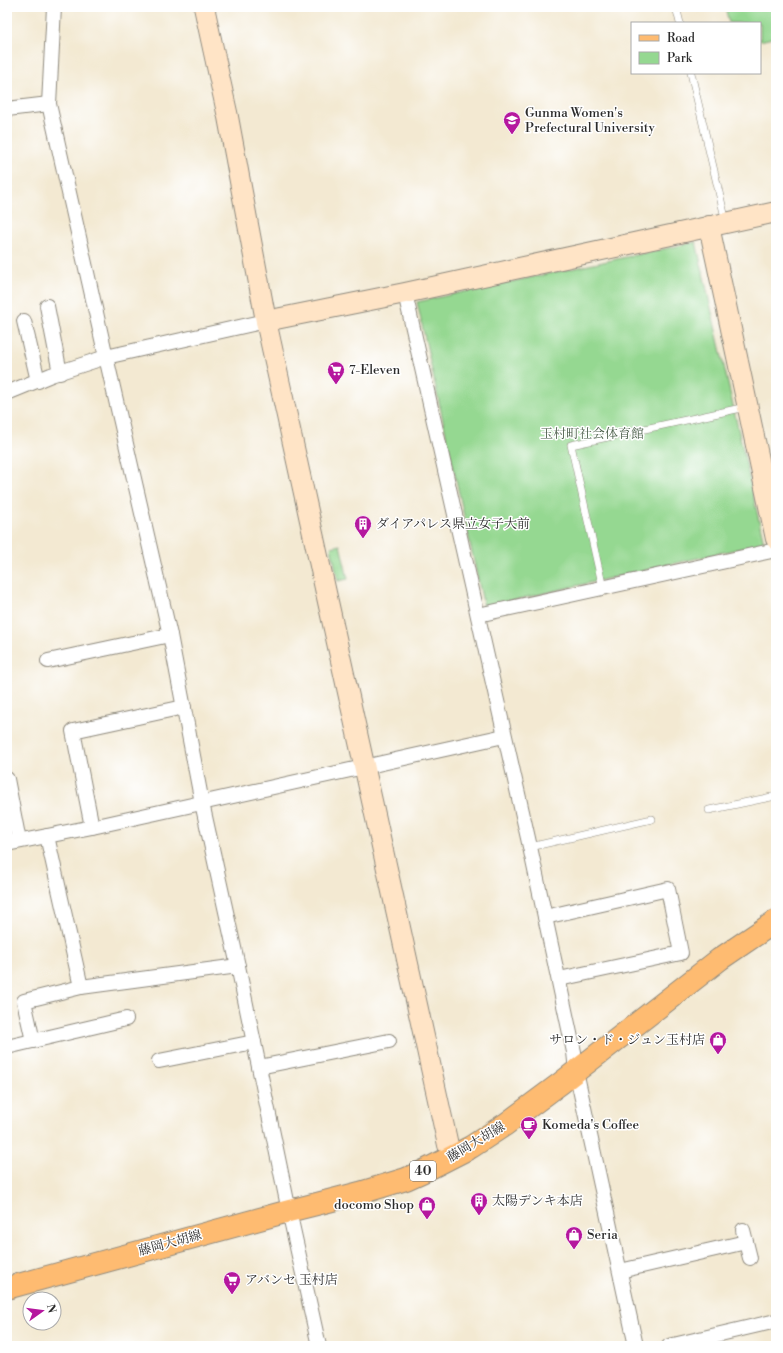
<svg xmlns="http://www.w3.org/2000/svg" width="783" height="1353" viewBox="0 0 783 1353" font-family="'Libre Bodoni','Noto Serif JP',serif">
<style>
.green{fill:#95d891;stroke:#60825e}
.lines{fill:none;stroke-linecap:round;stroke-linejoin:round}
.lane-casing{stroke:#8f8a7e;stroke-width:8}
.street-casing{stroke:#8f8a7e;stroke-width:16}
.secondary-casing{stroke:#8f8a7e;stroke-width:22}
.primary-casing{stroke:#8f8a7e;stroke-width:24}
.lane{stroke:#fff;stroke-width:7}
.street{stroke:#fff;stroke-width:14}
.secondary{stroke:#ffe4c6;stroke-width:20}
.primary{stroke:#febb71;stroke-width:22}
.labels{text-anchor:middle;dominant-baseline:central;stroke-width:3;stroke-linejoin:round;paint-order:stroke}
.shield{fill:#fff;stroke:#6b6b6b;stroke-width:1}
.shield-label{font-size:12px;font-weight:bold;fill:#2b2b2b}
.poi-label{font-size:13px;fill:#2b2b2b;stroke:#fff;text-anchor:start}
.park-label{font-size:13px;fill:#4b5f4a;stroke:#fff}
.street-label{font-size:13px;fill:#2b2b2b;stroke:#fff}
</style>
<rect width="100%" height="100%" fill="#fff"/>
<filter id="ink" filterUnits="userSpaceOnUse"><feTurbulence type="fractalNoise" baseFrequency=".025" numOctaves="2"/><feDisplacementMap in="SourceGraphic" scale="8" xChannelSelector="R" yChannelSelector="G"/><feConvolveMatrix kernelMatrix="1 2 1 2 8 2 1 2 1" color-interpolation-filters="sRGB"/></filter>
<filter id="wash" filterUnits="userSpaceOnUse"><feTurbulence type="fractalNoise" baseFrequency=".012" numOctaves="4" result="noise"/><feDisplacementMap in="SourceGraphic" scale="16" xChannelSelector="R" yChannelSelector="G"/><feGaussianBlur stdDeviation="0.9" result="paint"/><feColorMatrix in="noise" values="0 0 0 0 0 0 0 0 0 0 0 0 0 0 0 0 0 1.4 0 .05"/><feComposite in="paint" operator="in"/></filter>
<g filter="url(#wash)">
<rect width="100%" height="100%" fill="#f3e9d2"/>
<!-- green -->
<g class="green">
<polygon points="725,7 776,7 776,37 760,41 760,23 729,23"/>
<polygon points="696,242 764,543 484,607 417,302"/>
<polygon points="340,545 348,579 338,581 331,547"/>
</g>
</g>
<g filter="url(#ink)">
<g class="lines">
<!-- lane casing -->
<g class="lane-casing">
<g id="lane">
<polyline points="676,7 680,23"/>
<polyline points="691,73 726,222"/>
<polyline points="603,588 571,445 746,407"/>
<polyline points="709,810 776,796"/>
<polyline points="530,847 652,819"/>
</g>
</g>
<!-- street casing -->
<g class="street-casing">
<g id="street">
<polyline points="54,7 49,104 106,357 170,635 202,803 238,966 289,1211 319,1346"/>
<polyline points="7,109 49,104"/>
<polyline points="405,293 530,847 574,1052 576,1071 636,1346"/>
<polyline points="47,306 60,373"/>
<polyline points="24,321 38,381"/>
<polyline points="7,393 51,375 106,357 266,321"/>
<polyline points="478,615 776,550"/>
<polyline points="48,661 170,635"/>
<polyline points="7,779 19,841"/>
<polyline points="92,827 73,731 184,707"/>
<polyline points="7,844 97,826 504,736"/>
<polyline points="545,917 668,889 681,953 559,979"/>
<polyline points="81,987 238,966"/>
<polyline points="33,1041 24,1001 81,987 47,836"/>
<polyline points="7,1047 126,1019"/>
<polyline points="159,1061 254,1042"/>
<polyline points="259,1067 389,1041"/>
<polyline points="743,1230 750,1258"/>
<polyline points="620,1271 746,1242"/>
<polyline points="669,1346 776,1321"/>
</g>
</g>
<!-- secondary casing -->
<g class="secondary-casing">
<g id="secondary">
<polyline points="204,7 228,117 266,321 448,1145 453,1156"/>
<polyline points="709,226 776,539"/>
<polyline points="266,321 405,293 776,212"/>
</g>
</g>
<!-- primary casing -->
<g class="primary-casing">
<polyline id="primary" points="7,1288 289,1211 360,1193 406,1179 426,1170 471,1147 506,1124 561,1083 720,959 776,921"/>
</g>
<!-- lane -->
<use href="#lane" class="lane"/>
<!-- street -->
<use href="#street" class="street"/>
<!-- secondary -->
<use href="#secondary" class="secondary"/>
<!-- primary -->
<use href="#primary" class="primary"/>
</g>
</g>
<!-- icons -->
<defs>
<g id="university-pin" transform="scale(0.9)"><path d="M0 17L-7.5 6A9.5 9.5 0 1 1 7.5 6Z" fill="#b5179e" stroke="#fff"/><path d="M0-5L7-2L0 1L-7-2ZM-4 1L0 2.5L4 1V4Q0 6-4 4Z" fill="#fff"/></g>
<g id="supermarket-pin" transform="scale(0.9)"><path d="M0 17L-7.5 6A9.5 9.5 0 1 1 7.5 6Z" fill="#b5179e" stroke="#fff"/><path d="M-6-5.5h2.5l.6 2H6L4.5 2H-2.5L-4.4-4H-6ZM-1.5 3.2a1.3 1.3 0 1 0 .1 0ZM3 3.2a1.3 1.3 0 1 0 .1 0Z" fill="#fff"/></g>
<g id="building-pin" transform="scale(0.9)"><path d="M0 17L-7.5 6A9.5 9.5 0 1 1 7.5 6Z" fill="#b5179e" stroke="#fff"/><path d="M-4-6H4V6H1V3H-1V6H-4ZM-2.5-4.3h1.7v1.8h-1.7ZM.8-4.3h1.7v1.8H.8ZM-2.5-1h1.7V.8h-1.7ZM.8-1h1.7V.8H.8Z" fill="#fff"/></g>
<g id="shop-pin" transform="scale(0.9)"><path d="M0 17L-7.5 6A9.5 9.5 0 1 1 7.5 6Z" fill="#b5179e" stroke="#fff"/><path d="M-5-2.5h2.3a2.7 3.5 0 0 1 5.4 0H5L5.5 6h-11ZM-1.5-2.5h3a1.5 2.3 0 0 0-3 0Z" fill="#fff"/></g>
<g id="cafe-pin" transform="scale(0.9)"><path d="M0 17L-7.5 6A9.5 9.5 0 1 1 7.5 6Z" fill="#b5179e" stroke="#fff"/><path d="M-5.5-4.5H6V0H3Q3 3.5 0 3.5H-2.5Q-5.5 3.5-5.5 0ZM3-3.2v2h1.7v-2ZM-6 4.5H4V6H-6Z" fill="#fff"/></g>
</defs>
<g fill-rule="evenodd">
<use href="#university-pin" x="512" y="120"/>
<use href="#supermarket-pin" x="336" y="370"/>
<use href="#building-pin" x="363" y="524"/>
<use href="#shop-pin" x="718" y="1040"/>
<use href="#cafe-pin" x="529" y="1125"/>
<use href="#building-pin" x="479" y="1201"/>
<use href="#shop-pin" x="427" y="1205"/>
<use href="#shop-pin" x="574" y="1235"/>
<use href="#supermarket-pin" x="232" y="1280"/>
</g>
<g class="labels">
<!-- shield labels -->
<rect class="shield" x="410" y="1161" width="26" height="20" rx="3"/>
<g class="shield-label">
<text x="423" y="1171">40</text>
</g>
<!-- poi labels -->
<g class="poi-label">
<text x="525" y="113">Gunma Women's<tspan x="525" dy="15">Prefectural University</tspan></text>
<text x="349" y="370">7-Eleven</text>
<text x="376" y="524">ダイアパレス県立女子大前</text>
<text x="705" y="1040" text-anchor="end">サロン・ド・ジュン玉村店</text>
<text x="542" y="1125">Komeda's Coffee</text>
<text x="492" y="1201">太陽デンキ本店</text>
<text x="414" y="1205" text-anchor="end">docomo Shop</text>
<text x="587" y="1235">Seria</text>
<text x="245" y="1280">アバンセ 玉村店</text>
</g>
<!-- park labels -->
<g class="park-label">
<text x="592" y="434">玉村町社会体育館</text>
</g>
<!-- street labels -->
<g class="street-label">
<text transform="translate(476 1142) rotate(-31)">藤岡大胡線</text>
<text transform="translate(170 1243) rotate(-15)">藤岡大胡線</text>
</g>
</g>
<!-- margin -->
<rect width="783" height="1353" fill="none" stroke="#fff" stroke-width="24"/>
<!-- legend -->
<rect x="631" y="22" width="130" height="52" fill="#ffffff" stroke="#aaaaaa"/>
<rect x="639" y="35" width="20" height="6" fill="#febb71" stroke="#aaaaaa"/>
<text x="667" y="42" font-size="12" fill="#2b2b2b">Road</text>
<rect x="639" y="52" width="20" height="12" fill="#95d891" stroke="#aaaaaa"/>
<text x="667" y="62" font-size="12" fill="#2b2b2b">Park</text>
<!-- north arrow -->
<g transform="translate(42 1311) rotate(76)"><circle r="19" fill="#ffffff" stroke="#aaaaaa"/>
<path d="M0-3L7 15L0 10L-7 15Z" fill="#b5179e"/>
<text y="-6" font-size="11" font-weight="bold" text-anchor="middle" fill="#2b2b2b">N</text>
</g>
</svg>
